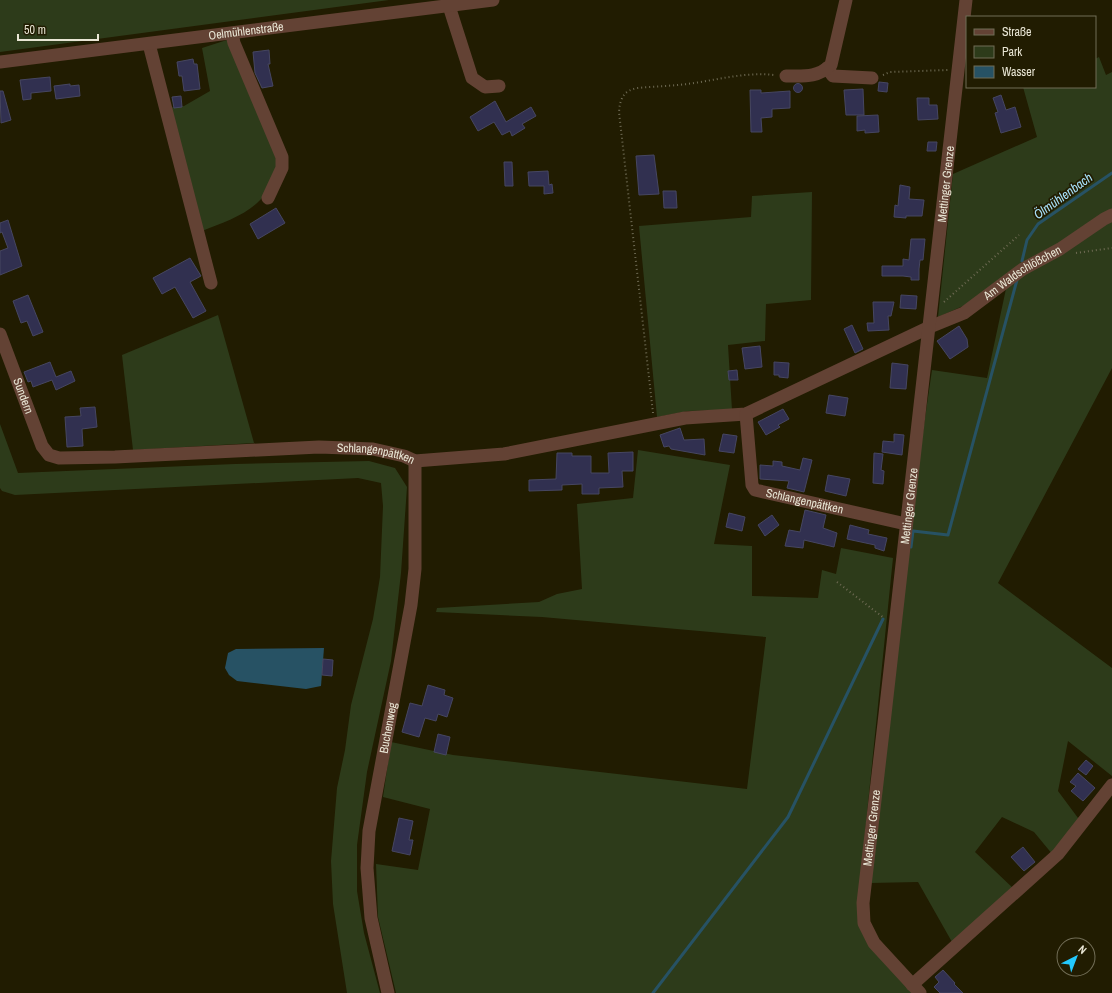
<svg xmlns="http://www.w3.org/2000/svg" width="1112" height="993" viewBox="0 0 1112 993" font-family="'Archivo Narrow',sans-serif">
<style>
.green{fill:#2d3b1a}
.water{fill:#275264}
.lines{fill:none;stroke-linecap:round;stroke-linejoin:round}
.stream{stroke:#275264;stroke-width:3}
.building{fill:#313050;stroke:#464661}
.path{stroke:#6f6b54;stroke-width:2;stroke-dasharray:1 3;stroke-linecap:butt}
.minor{stroke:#634234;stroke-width:13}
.labels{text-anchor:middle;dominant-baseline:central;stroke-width:3.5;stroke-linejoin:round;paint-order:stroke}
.street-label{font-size:12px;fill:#e9e6d5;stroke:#211c01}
.water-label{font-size:13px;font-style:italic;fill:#a9e3fd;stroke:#211c01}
</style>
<rect width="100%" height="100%" fill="#211c01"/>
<!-- green -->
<g class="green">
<polygon points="0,0 389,0 0,52"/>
<path d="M230,39l51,125c-5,9 -10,21 -16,30 -14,20 -41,28 -63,37l-36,-123 18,-2 26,-15 -8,-43z"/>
<polygon points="1099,57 1106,75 1112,72 1112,210 963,306 938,317 953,174 1037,137 1023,87 1095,87 1095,59"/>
<polygon points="812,192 811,300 766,304 765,341 728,345 732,410 688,411 657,417 639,226 751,217 752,196"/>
<polygon points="1112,218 1112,368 998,583 1112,668 1112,776 1068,741 1058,791 1081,822 1053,855 1034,832 1002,817 975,852 1015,890 952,942 918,882 870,883 900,590 932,370 987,378 1007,284"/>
<polygon points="218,315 254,443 133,450 122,355"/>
<polygon points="0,424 18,473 235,464 369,461 395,468 407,487 401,573 391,661 367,772 357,845 357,891 364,933 380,993 347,993 333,904 331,861 337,788 345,750 351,705 373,619 380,577 383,506 381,483 358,478 15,495 2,491 0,488"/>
<polygon points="638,450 730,465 714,544 752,546 752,596 818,598 822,570 836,574 841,548 893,558 857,911 914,993 396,993 378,917 376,864 418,870 430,809 383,797 391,742 453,755 747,789 766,637 542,617 436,612 437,608 539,602 557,594 582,589 577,504 633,498"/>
</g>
<!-- water -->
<polygon class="water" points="324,648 321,686 306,689 237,681 229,675 225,668 228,653 236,649"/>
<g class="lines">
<!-- stream -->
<g class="stream">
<polyline points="1022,261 1027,240 1038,224 1112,173"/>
<polyline points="911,547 913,531 948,535 1017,280"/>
<polyline points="653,993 788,817 883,619"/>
</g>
</g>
<!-- building -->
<g class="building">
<polygon points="269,50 270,64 268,64 273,86 262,88 255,73 253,52"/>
<polygon points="193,59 194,64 197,64 200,89 184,91 182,76 179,76 177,62"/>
<polygon points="50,77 51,91 31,93 31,99 23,100 20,80"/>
<polygon points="879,82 888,83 887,92 878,91"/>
<circle cx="798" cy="88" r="4.5"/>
<polygon points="70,84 70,86 79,85 80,96 56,99 54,86"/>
<polygon points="863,89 864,115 846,115 844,90"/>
<polygon points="750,90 761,90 761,93 790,91 790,108 772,109 772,117 761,118 762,132 751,132"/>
<polygon points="0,91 3,91 11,120 1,123"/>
<polygon points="1001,95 1006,110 1015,107 1021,127 1001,133 995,113 998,112 993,98"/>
<polygon points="181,96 182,107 174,108 172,97"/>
<polygon points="917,98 929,98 929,105 937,105 938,119 918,120"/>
<polygon points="495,101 506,122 531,107 536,116 522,124 525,128 512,136 510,131 502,135 494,122 478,131 470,117"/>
<polygon points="878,115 879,132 865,133 865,130 857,131 857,116"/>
<polygon points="928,142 937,142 936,151 927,151"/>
<polygon points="654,155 659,194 639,195 636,156"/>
<polygon points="504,162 512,162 513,186 505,186"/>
<polygon points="548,171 549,185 552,184 553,193 544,194 544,186 529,186 528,172"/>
<polygon points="900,185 910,187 909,199 924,200 922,216 906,216 906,218 894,217 895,205 898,206"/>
<polygon points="663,191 676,191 677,208 664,208"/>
<polygon points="276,208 285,223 258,239 250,224"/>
<polygon points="8,220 22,266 0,275 0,251 8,248 2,232 0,233 0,223"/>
<polygon points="911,239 925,239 923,260 920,260 919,269 919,280 911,280 911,277 903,276 882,276 882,266 903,266 903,259 909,260"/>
<polygon points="190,258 201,276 190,282 206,311 193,318 175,287 162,294 153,278"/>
<polygon points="28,295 43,332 33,336 27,321 21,323 13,301"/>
<polygon points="901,295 917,296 916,309 900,308"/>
<polygon points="873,302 894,302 891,316 888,316 889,330 868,331 867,323 874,323"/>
<polygon points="852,325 863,349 855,353 844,329"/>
<polygon points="959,326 967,339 968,347 950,359 937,341"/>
<polygon points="760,346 762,367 745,369 742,348"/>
<polygon points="50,362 56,377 71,371 75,381 56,390 52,380 33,387 31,381 28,382 24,372"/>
<polygon points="774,362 789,363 788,378 779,377 779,375 774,375"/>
<polygon points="892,363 908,365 906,389 890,388"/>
<polygon points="737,370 738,380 729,380 728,371"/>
<polygon points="829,395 848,398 845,416 826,413"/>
<polygon points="95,407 97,427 82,429 83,446 67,447 65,417 81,416 80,408"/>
<polygon points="783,409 789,419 778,425 780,427 766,435 758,422"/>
<polygon points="680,428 684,440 704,439 705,455 671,449 669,446 664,447 660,435"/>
<polygon points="723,434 737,436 734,453 719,451"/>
<polygon points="894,434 904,435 902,455 882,452 883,441 894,442"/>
<polygon points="633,452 633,471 622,471 623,487 599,488 599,494 582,494 582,484 562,485 562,490 529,491 529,480 556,479 557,453 572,453 572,456 591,456 591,473 609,473 608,453"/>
<polygon points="874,453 883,454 881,470 884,471 883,484 873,483"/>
<polygon points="803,458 812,460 804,492 787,488 789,481 760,479 760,465 773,466 773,461 782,462 782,466 800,470"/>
<polygon points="828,475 850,479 846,496 825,491"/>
<polygon points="805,510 826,515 823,528 837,533 834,547 804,540 803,548 785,546 789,530 800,532"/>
<polygon points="729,513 745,517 742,531 726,527"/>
<polygon points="772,515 779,525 765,536 758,525"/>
<polygon points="850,525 869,530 868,534 887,538 884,551 875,548 875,545 847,539"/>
<polygon points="323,659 333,660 332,676 322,675"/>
<polygon points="428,685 445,690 444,695 453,698 447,717 438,714 436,721 425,718 419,737 402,732 410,703 422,706"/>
<polygon points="438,734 450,737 446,755 434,752"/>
<polygon points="1086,760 1093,766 1086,775 1078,769"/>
<polygon points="1078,773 1095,788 1083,801 1071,791 1076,786 1070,782"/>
<polygon points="399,818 413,821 409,840 413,840 410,855 392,851"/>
<polygon points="1023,847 1035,862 1024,871 1011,857"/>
<polygon points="943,970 955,983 954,984 963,993 940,993 934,987 939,982 935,977"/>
</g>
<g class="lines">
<!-- path -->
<g class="path">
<polyline points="883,75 890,72 948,70"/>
<polyline points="1076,253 1112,248"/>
<polyline points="944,302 1019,235"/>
<path d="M653,413l-34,-301c1,-14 5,-22 19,-24 19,-2 38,-2 56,-5 27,-4 52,-11 80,-8"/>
<polyline points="837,582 884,618"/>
</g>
<!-- minor -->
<g class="minor">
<polyline points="449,6 472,78 485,87 499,86"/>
<polyline points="232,34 234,43 282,157 282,168 268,198"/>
<polyline points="149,44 211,283"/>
<path id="s1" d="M0,62l493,-62"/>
<polyline points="827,68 833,76 872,78"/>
<path d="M786,76c18,0 31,2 45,-11l15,-65"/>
<path id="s2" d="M0,334l42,112 7,9 10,3 56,-1 204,-10 54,2 31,7 11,5 89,-7 181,-36 61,-4 186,-88 32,-13 59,-44 37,-20 44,-30 8,-4"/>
<path id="s3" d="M746,414l6,71 3,5 151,34"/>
<polyline points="912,985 1058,854 1112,785"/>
<path id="s4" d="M388,993l-17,-75 -4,-50 2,-37 42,-226 4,-36v-108"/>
<path id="s5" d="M920,993l-46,-50 -10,-20 -1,-20c35,-301 71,-602 103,-903"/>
</g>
</g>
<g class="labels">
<!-- street labels -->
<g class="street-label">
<text stroke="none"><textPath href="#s1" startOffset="248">Oelmühlenstraße</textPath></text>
<text stroke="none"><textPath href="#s5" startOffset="834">Mettinger Grenze</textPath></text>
<text stroke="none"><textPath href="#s2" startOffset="1146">Am Waldschlößchen</textPath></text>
<text stroke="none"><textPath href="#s2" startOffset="66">Sundern</textPath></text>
<text stroke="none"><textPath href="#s2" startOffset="459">Schlangenpättken</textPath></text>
<text stroke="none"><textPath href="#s3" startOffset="128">Schlangenpättken</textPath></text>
<text stroke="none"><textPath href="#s5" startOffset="510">Mettinger Grenze</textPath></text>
<text stroke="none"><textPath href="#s4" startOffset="269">Buchenweg</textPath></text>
<text stroke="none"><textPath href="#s5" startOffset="186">Mettinger Grenze</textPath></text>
</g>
<!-- water labels -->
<g class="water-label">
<text transform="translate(1063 196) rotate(-36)">Ölmühlenbach</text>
</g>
</g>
<!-- legend -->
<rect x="966" y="16" width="130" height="72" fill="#211c01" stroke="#716d56"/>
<rect x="974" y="29" width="20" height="6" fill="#634234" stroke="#716d56"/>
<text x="1002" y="36" font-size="12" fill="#e9e6d5">Straße</text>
<rect x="974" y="46" width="20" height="12" fill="#2d3b1a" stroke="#716d56"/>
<text x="1002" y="56" font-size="12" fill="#e9e6d5">Park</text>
<rect x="974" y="66" width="20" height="12" fill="#275264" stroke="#716d56"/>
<text x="1002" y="76" font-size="12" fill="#e9e6d5">Wasser</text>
<!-- north arrow -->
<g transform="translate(1076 957) rotate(42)"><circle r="19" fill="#211c01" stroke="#716d56"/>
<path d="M0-3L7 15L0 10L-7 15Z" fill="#23c9fe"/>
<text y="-6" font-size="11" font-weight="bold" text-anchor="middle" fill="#e9e6d5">N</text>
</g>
<!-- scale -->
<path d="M18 34v6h80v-6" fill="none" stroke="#e9e6d5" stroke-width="2"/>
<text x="24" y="34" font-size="12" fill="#e9e6d5" stroke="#211c01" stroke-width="3" paint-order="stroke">50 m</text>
</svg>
